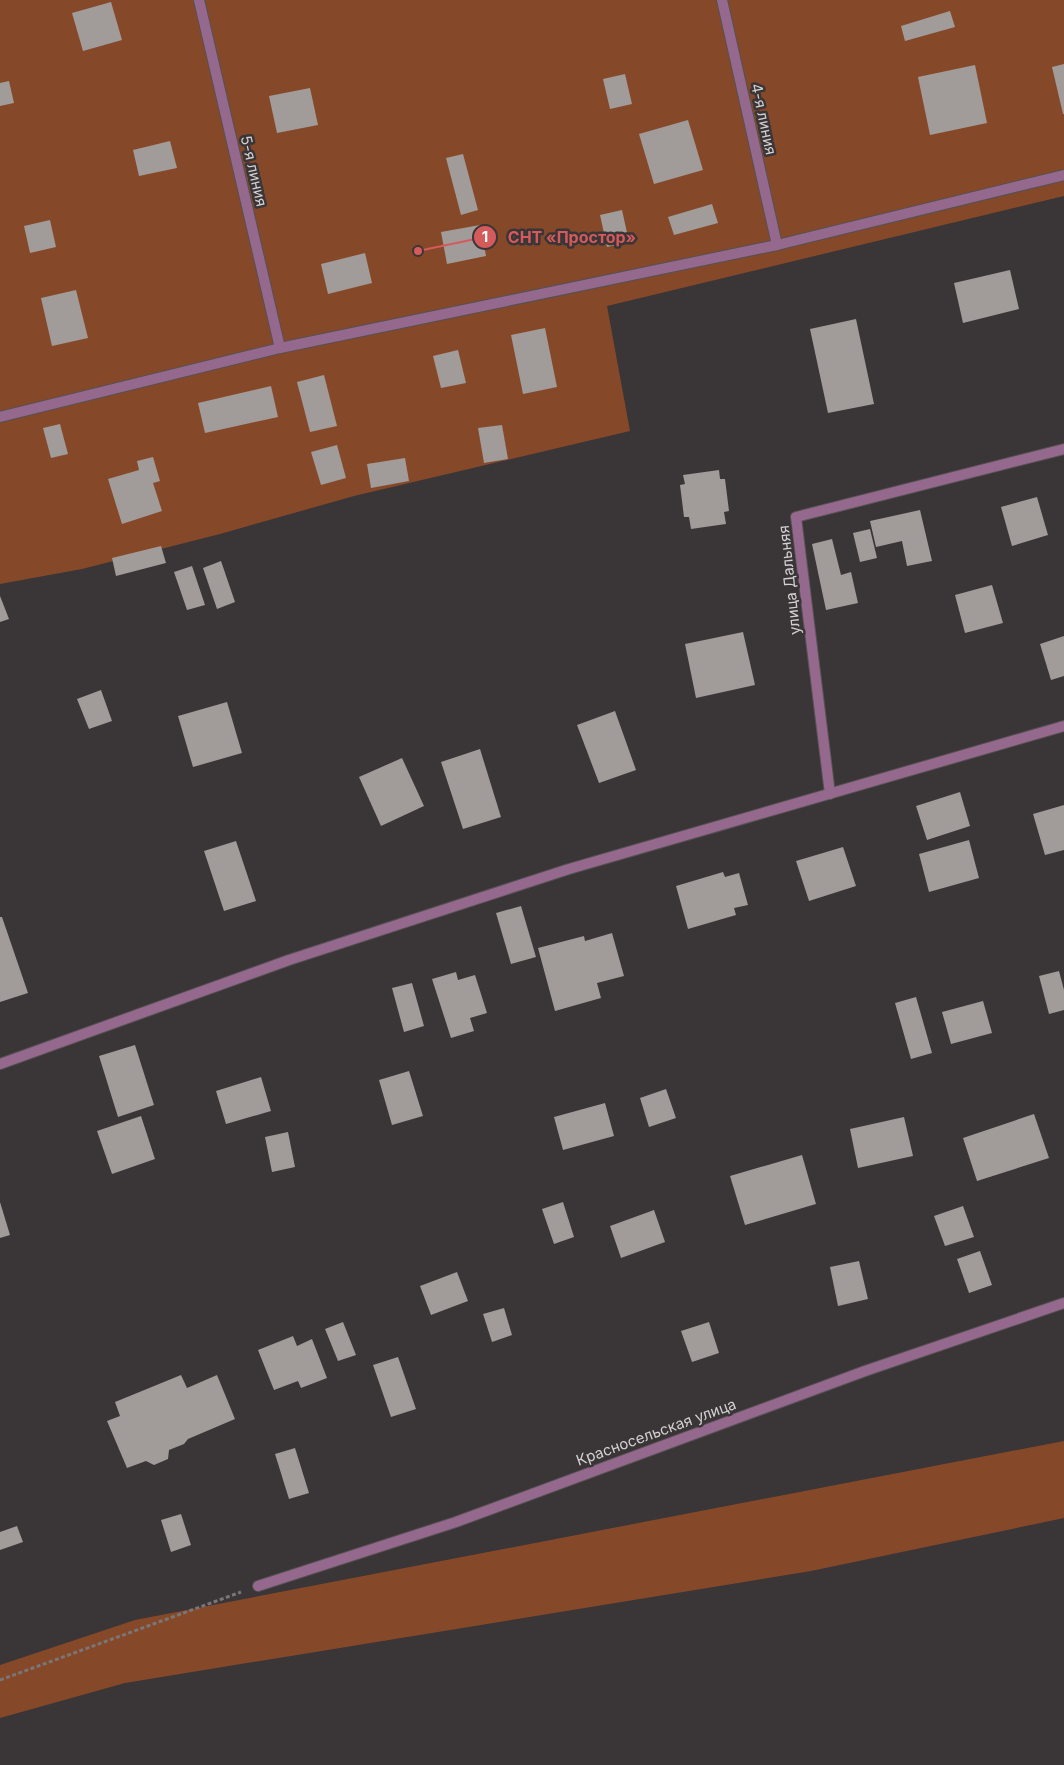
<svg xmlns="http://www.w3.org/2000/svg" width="1064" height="1765" viewBox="0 0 1064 1765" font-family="Inter,sans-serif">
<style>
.green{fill:#85492a}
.building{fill:#a19b9a}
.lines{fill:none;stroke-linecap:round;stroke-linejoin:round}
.minor-casing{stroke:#565153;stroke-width:12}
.path{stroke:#7a7677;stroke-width:3;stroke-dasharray:4 2.5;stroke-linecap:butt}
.minor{stroke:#95688d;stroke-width:10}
.labels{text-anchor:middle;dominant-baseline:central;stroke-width:5;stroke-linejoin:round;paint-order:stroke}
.street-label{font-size:15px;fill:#d3d0d1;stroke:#3a3537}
.leader{fill:none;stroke:#d55a5b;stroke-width:2}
.callout-dot{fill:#d55a5b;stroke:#3a3537;stroke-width:2}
.mark-label{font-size:15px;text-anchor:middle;font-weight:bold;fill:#fff}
.callout-label{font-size:16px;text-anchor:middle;font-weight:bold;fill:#d55a5b;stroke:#3a3537;stroke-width:5;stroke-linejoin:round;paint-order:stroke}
</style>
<rect width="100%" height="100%" fill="#3a3537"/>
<!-- green -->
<g class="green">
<polygon points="0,0 1064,0 1064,196 607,306 630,431 354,496 220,534 82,569 0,584"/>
<polygon points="1064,1441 1064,1518 811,1571 125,1683 0,1718 0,1665 135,1620"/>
</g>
<!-- building -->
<g class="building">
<polygon points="111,2 122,40 83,51 72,13"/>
<polygon points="950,11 955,27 905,41 901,26"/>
<polygon points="1064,64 1064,114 1063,114 1052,67"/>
<polygon points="975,65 987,123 930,135 918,77"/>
<polygon points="625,74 632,104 610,109 603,79"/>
<polygon points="9,81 14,103 0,106 0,83"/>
<polygon points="310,88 318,125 277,133 269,96"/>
<polygon points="688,120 703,170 654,184 639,134"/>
<polygon points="170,141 177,168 139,176 133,150"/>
<polygon points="463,154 478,210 461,215 446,158"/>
<polygon points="712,204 718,223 674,235 668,217"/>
<polygon points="622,210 629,242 607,247 600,215"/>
<polygon points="50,220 56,247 30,253 24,226"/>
<polygon points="480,225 486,256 447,264 441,232"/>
<polygon points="365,253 372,283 328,294 321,264"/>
<polygon points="1010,270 1019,309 963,323 954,283"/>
<polygon points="76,290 88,338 52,346 41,298"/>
<polygon points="856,319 874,404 828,413 810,329"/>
<polygon points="545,328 557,387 523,394 511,335"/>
<polygon points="458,350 466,383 441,388 433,356"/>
<polygon points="324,375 337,426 310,432 297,382"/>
<polygon points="271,386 278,417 205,433 198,403"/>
<polygon points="60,424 68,454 51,458 43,428"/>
<polygon points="502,425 508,459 484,463 478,428"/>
<polygon points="337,445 346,478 321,485 311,452"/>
<polygon points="153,457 160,481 153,483 162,511 122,524 108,479 139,470 137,461"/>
<polygon points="405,458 409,481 371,488 367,464"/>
<polygon points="719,470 720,479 725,479 729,511 724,512 726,524 691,529 689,517 684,517 680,485 685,484 683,475"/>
<polygon points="1037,497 1048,535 1012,546 1001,507"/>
<polygon points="920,510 932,561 907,566 902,541 876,547 870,521"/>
<polygon points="870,529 877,558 860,562 853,533"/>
<polygon points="832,539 841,575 851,572 858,603 826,610 812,544"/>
<polygon points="161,546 166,563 116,576 112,558"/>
<polygon points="221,561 235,602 217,609 203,568"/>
<polygon points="192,566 205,605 187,610 174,572"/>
<polygon points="992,585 1003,623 965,633 955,595"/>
<polygon points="0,596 9,619 0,622"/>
<polygon points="743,632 755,685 696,698 685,644"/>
<polygon points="1064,636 1064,676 1051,680 1040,644"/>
<polygon points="101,690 112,721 89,729 77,699"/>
<polygon points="227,702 242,753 193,767 178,716"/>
<polygon points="615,711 636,770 599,783 577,725"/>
<polygon points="480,749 501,817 463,829 441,762"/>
<polygon points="402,758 424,806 381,826 359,777"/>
<polygon points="960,792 970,826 927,840 916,806"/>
<polygon points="1064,805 1064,850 1045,855 1033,814"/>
<polygon points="969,840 979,878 929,892 919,854"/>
<polygon points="236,841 256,901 224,911 204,851"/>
<polygon points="843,847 856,886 809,901 796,861"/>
<polygon points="723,872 725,877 739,873 748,905 734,908 736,915 688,929 676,886"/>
<polygon points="521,906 536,957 511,964 496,913"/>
<polygon points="0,917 2,917 28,993 0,1002"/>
<polygon points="612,933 624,976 597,983 601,998 555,1011 538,948 584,936 585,941"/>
<polygon points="1059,971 1064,990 1064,1010 1049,1014 1039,976"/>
<polygon points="456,972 458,980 475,975 487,1013 470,1018 474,1031 451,1038 432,979"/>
<polygon points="412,983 424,1026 404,1032 392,988"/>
<polygon points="916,997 932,1053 911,1059 895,1003"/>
<polygon points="983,1001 992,1033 951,1044 942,1012"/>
<polygon points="135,1045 154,1105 118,1117 99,1056"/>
<polygon points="409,1071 423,1116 392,1125 379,1080"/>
<polygon points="261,1077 271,1111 226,1124 216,1091"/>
<polygon points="666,1089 676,1118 649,1127 640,1098"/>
<polygon points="605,1103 614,1136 563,1150 554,1117"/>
<polygon points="1034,1114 1049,1158 977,1181 963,1138"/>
<polygon points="141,1116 155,1159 112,1174 97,1131"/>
<polygon points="904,1117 913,1156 858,1168 850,1129"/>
<polygon points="288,1132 295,1167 272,1172 265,1137"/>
<polygon points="802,1155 816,1204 745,1225 730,1176"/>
<polygon points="0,1202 10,1235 0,1238"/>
<polygon points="563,1202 574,1237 554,1244 542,1209"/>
<polygon points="963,1206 974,1237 945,1246 934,1216"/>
<polygon points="654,1210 665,1242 621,1258 610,1226"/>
<polygon points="980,1251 992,1285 969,1293 957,1259"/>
<polygon points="859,1261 868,1299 838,1306 830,1267"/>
<polygon points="457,1272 468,1301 431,1315 420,1286"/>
<polygon points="504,1308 512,1335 492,1342 483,1314"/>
<polygon points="343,1322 356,1355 338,1361 325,1329"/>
<polygon points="709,1322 719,1353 692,1362 681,1331"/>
<polygon points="293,1336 297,1346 312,1339 327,1378 301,1388 298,1381 274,1390 258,1350"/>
<polygon points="398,1357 416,1409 391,1417 373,1365"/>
<polygon points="181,1375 187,1388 217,1375 235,1419 188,1439 184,1444 169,1450 168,1459 154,1465 146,1461 127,1468 107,1421 120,1416 115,1402"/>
<polygon points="295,1448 309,1493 289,1499 275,1454"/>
<polygon points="181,1514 191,1545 171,1552 161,1520"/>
<polygon points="17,1526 23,1542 0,1550 0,1532"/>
</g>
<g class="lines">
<!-- minor casing -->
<g class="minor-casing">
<g id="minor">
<polyline points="199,0 280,348"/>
<polyline points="722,0 777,245"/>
<polyline points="0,417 280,348 777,245 1064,175"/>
<polyline points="830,794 796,517 1064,449"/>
<polyline points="0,1064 289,960 569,869 1064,726"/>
<polyline points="258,1586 456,1522 865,1371 1064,1303"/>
</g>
</g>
<!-- path -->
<polyline class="path" points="0,1680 241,1592"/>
<!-- minor -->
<use href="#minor" class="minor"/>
</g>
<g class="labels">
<!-- street labels -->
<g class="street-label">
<text transform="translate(764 119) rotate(78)">4-я линия</text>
<text transform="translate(254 171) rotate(77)">5-я линия</text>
<text transform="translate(789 580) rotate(-96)">улица Дальняя</text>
<text transform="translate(656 1432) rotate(-20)">Красносельская улица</text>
</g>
</g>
<!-- callouts -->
<path class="leader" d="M418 251L485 237"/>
<g class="callout-dot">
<circle cx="418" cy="251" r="5"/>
<circle cx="485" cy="237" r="12"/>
</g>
<g class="mark-label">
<text x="485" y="242">1</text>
</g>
<g class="callout-label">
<text x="572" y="243">СНТ «Простор»</text>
</g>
</svg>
